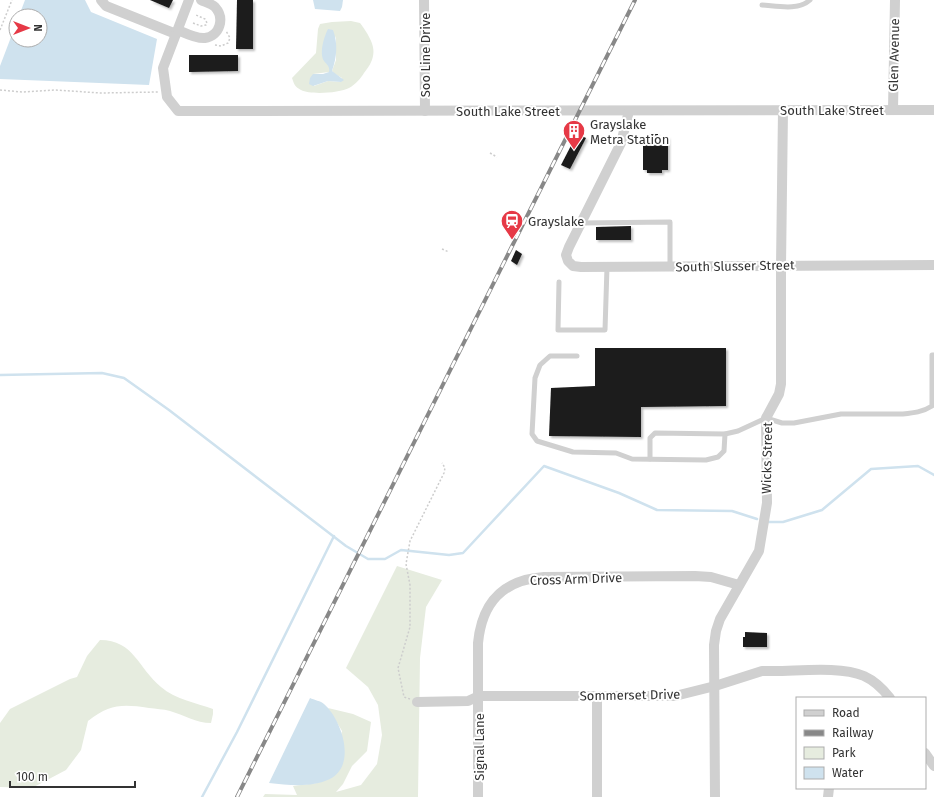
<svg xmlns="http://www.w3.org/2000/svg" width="934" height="797" viewBox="0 0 934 797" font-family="'Fira Sans',sans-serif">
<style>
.green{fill:#e6ecdf;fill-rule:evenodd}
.water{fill:#cfe2ee}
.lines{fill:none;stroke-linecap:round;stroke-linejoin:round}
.stream{stroke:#cfe2ee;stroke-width:2.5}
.building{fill:#1a1a1a;filter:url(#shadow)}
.path{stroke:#cdcdcd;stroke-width:1.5;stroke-dasharray:2 2;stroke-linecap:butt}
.lane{stroke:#d0d0d0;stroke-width:5}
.street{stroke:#d0d0d0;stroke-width:10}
.rail-casing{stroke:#888;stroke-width:4}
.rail{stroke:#fff;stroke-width:2.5;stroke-dasharray:8;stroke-linecap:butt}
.labels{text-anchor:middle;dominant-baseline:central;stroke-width:4;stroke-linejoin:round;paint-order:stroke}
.street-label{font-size:13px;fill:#333;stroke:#fff}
.poi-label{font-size:13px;fill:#333;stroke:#fff;text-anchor:start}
</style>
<defs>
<filter id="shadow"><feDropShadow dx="2" dy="2" stdDeviation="1" flood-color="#0004"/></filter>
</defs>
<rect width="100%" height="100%" fill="#fff"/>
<!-- green -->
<g class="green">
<path d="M351,21l9,2c6,8 16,22 13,33 -1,6 -5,12 -9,17 -3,5 -9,12 -15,15 -9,5 -39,7 -48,2 -6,-3 -7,-6 -9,-12l24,-25 2,-24 2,-5 12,-2zM336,36v24l-4,11 3,3 7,4 -1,4 -13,-1 -14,5 -1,-12 16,-2 1,-4 -3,-5z"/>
<polygon points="397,566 442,580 426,607 420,658 418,797 263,797 265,794 297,795 293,786 317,783 331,778 342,731 328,708 353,714 371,722 367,751 352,766 343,784 336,792 361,785 377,764 382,735 378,705 368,687 346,668"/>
<path d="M100,640c34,0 38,28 61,47 14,12 35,16 52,22v5l-2,9c-15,0 -27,-8 -41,-12 -7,-2 -14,-2 -21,-3 -27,-4 -39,-4 -61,13l-7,29 -15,20 -34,18 -32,-1v-64l10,-14 60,-30 7,-2 10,-21z"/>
</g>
<!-- water -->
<g class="water">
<polygon points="25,0 85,0 91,12 157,39 149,85 0,79 0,66 16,24 16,40 40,40 40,16 19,16"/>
<polygon points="313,0 343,0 342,7 340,11 315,9"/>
<path d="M328,29l5,1c5,13 4,27 -1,41l12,9 -3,2 -13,-1 -15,5 -4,-2 1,-6 3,-4h10l6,-2c1,-6 -2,-7 -5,-11 -5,-8 0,-24 4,-32z"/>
<path d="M310,698c4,2 11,3 14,6 18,16 33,61 6,75 -19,9 -41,6 -61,4z"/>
</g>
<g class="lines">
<!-- stream -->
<g class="stream">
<polyline points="0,375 102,373 124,378 169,410 346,546 368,559 385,559 401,550 449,555 463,553 544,466 619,493 657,510 732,511 757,519"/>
<polyline points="768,522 783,522 822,510 871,469 918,466 934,475"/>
<polyline points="202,797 237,732 334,536"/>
</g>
</g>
<!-- building -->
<g class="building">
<polygon points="150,0 173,0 169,8"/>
<polygon points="237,0 253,0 253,49 236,49"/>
<polygon points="189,55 238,55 238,71 189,72"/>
<polygon points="577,134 586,138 570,169 561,165"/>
<polygon points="647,134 658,134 658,137 668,137 668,170 662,170 662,173 647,173 647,170 643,170 643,137 647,137"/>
<polygon points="631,226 631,240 596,240 596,227"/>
<polygon points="516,250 522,254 517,265 511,261"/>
<polygon points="595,348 726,348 726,406 641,407 641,437 549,436 551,388 595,386"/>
<polygon points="745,632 767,633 767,647 743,647 743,637 745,637"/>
</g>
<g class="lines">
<!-- path -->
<g class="path">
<polyline points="193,23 201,26 206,25 207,23 205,19 196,15"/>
<polyline points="0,30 12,0"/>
<polyline points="215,45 221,46 228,43 230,38 226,31"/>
<polyline points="0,90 22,92 55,90 101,93 158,92"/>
<polyline points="490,153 497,157"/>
<polyline points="442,249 449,252"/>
<polyline points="410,699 404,697 398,668 410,627 410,585 406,564 410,541 444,473 445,468 442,463"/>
</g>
<!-- lane -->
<g class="lane">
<path d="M762,5c15,1 36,6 48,-5"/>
<polyline points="581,223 670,222 670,267"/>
<polyline points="559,282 558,330 605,330 607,267"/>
<polyline points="577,356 550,356 540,365 535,378 532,434 537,441 573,452 616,453 632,459 706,460 718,457 724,451 725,434"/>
<path d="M650,459v-21l5,-5 70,1 13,-3 28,-13 16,5h12l47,-9h62c10,-1 20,-2 29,-8v-51h2"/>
</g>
<!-- street -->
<g class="street">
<polyline points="101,0 106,6 176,34"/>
<polyline points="189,0 163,68 167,97 178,111 934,110"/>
<polyline points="424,0 425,111"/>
<path d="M178,30c7,3 19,9 27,8 15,-2 20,-20 10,-31 -3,-3 -10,-5 -14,-7"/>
<polyline points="893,110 895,0"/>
<polyline points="629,111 621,143 569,247 566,255 568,261 573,266 581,267 934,265"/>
<polyline points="597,696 597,797"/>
<path d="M417,702l51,-1 11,-5h196l40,-10 47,-15h12c26,0 66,-5 90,5 11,5 19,13 26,22"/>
<polyline points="925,753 934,766"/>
<path d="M478,797v-154c4,-40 24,-63 66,-66l151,-1 16,1 28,8"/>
<polyline points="715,797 714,645 716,631 720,619 759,551 767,503 766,418 779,394 781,384 781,266 783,110"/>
<polyline points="828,797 829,788"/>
</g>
<!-- rail casing -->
<g class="rail-casing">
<polyline id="rail" points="237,797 635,0"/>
</g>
<!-- rail -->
<use href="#rail" class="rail"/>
</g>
<!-- icons -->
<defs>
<g id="building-pin" transform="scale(1.15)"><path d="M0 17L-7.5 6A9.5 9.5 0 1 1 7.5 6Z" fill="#e63946" stroke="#fff"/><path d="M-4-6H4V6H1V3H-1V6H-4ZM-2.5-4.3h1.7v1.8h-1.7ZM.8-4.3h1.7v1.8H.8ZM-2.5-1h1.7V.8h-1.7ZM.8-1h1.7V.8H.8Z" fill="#fff"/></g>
<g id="station-pin" transform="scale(1.15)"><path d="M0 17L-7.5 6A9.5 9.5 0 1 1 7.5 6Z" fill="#e63946" stroke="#fff"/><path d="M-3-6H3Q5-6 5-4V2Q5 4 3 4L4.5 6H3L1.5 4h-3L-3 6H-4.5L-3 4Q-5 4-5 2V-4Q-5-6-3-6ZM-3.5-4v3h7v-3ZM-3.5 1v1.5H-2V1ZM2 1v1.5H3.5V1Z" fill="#fff"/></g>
</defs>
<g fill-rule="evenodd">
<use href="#building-pin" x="574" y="131"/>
<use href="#station-pin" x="512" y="221"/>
</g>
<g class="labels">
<!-- street labels -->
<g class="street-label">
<text transform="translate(425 55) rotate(-90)">Soo Line Drive</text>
<text transform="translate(894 55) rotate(-89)">Glen Avenue</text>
<text x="832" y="110">South Lake Street</text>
<text x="508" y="111">South Lake Street</text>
<text transform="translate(735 266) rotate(-1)">South Slusser Street</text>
<text transform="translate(767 458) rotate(-89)">Wicks Street</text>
<text transform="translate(576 579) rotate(-2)">Cross Arm Drive</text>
<text transform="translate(630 695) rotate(-1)">Sommerset Drive</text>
<text transform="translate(479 747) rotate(-90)">Signal Lane</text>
</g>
<!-- poi labels -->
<g class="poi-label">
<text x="590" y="124">Grayslake<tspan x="590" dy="15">Metra Station</tspan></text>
<text x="528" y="221">Grayslake</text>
</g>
</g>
<!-- legend -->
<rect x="796" y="697" width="130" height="92" fill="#ffffff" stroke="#adadad"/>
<rect x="804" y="710" width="20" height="6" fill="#d0d0d0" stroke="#adadad"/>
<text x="832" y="717" font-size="12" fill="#333333">Road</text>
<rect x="804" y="730" width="20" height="6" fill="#888888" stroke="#adadad"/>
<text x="832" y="737" font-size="12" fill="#333333">Railway</text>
<rect x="804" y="747" width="20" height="12" fill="#e6ecdf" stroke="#adadad"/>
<text x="832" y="757" font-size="12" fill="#333333">Park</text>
<rect x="804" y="767" width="20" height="12" fill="#cfe2ee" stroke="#adadad"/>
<text x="832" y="777" font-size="12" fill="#333333">Water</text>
<!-- north arrow -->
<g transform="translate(28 28) rotate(90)"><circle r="19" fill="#ffffff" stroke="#adadad"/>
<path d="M0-3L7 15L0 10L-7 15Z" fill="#e63946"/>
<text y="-6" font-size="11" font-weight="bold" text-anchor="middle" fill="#333333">N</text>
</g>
<!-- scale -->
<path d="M10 781v6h125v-6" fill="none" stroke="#333333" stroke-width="2"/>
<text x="16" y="781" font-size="12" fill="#333333" stroke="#ffffff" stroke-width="3" paint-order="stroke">100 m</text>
</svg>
